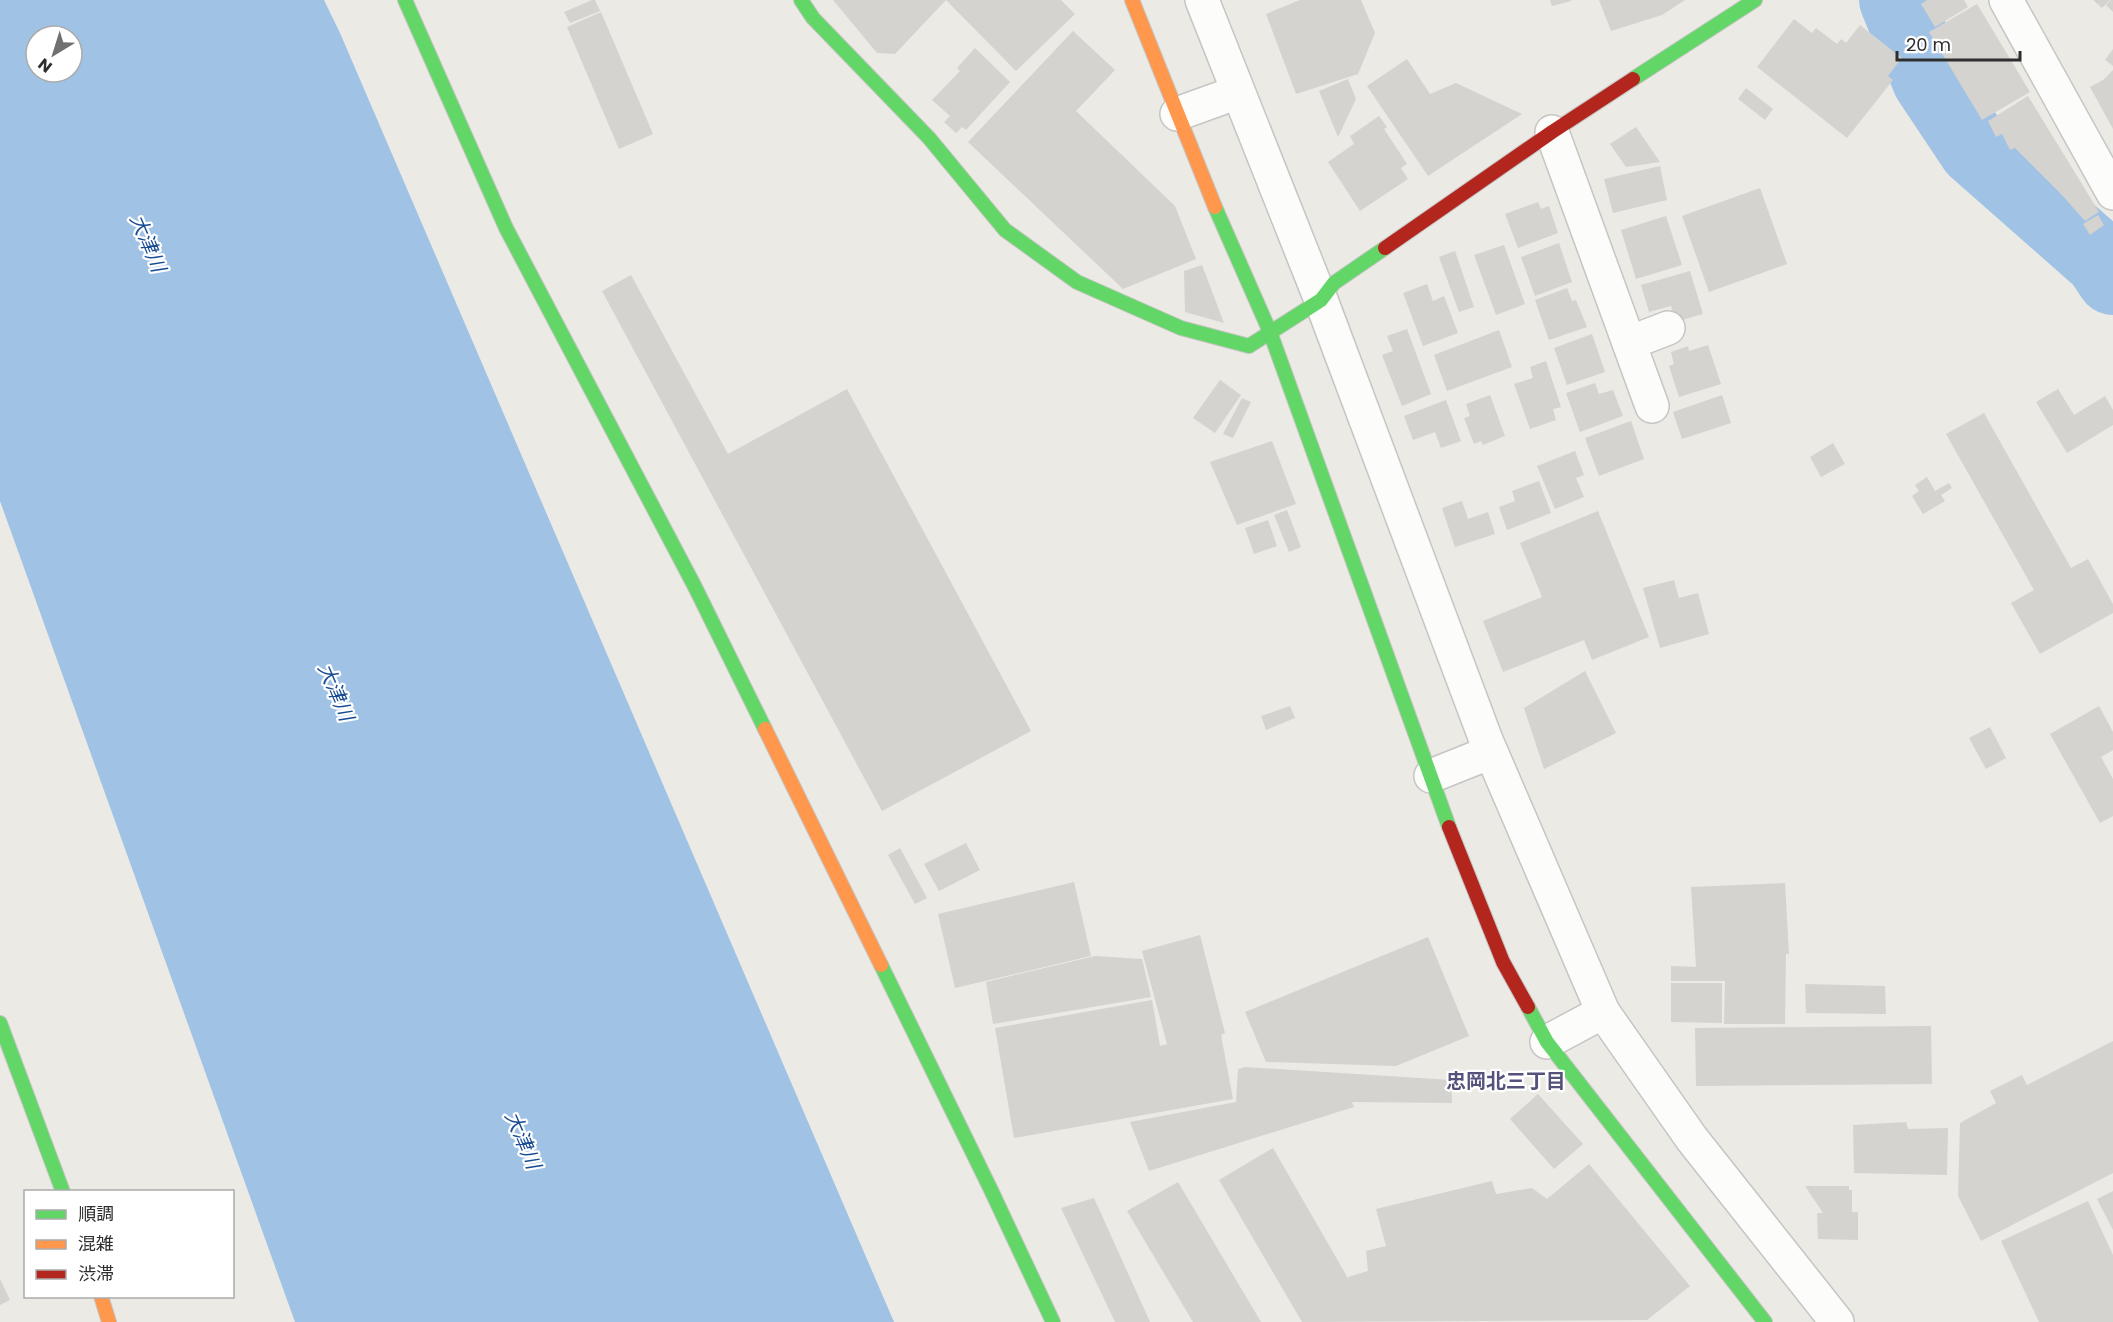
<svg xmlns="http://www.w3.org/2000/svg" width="2113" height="1322" viewBox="0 0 2113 1322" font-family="Poppins,'Noto Sans JP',sans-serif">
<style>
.water{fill:#a0c2e5;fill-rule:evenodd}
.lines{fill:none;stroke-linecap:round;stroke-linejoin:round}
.river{stroke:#a0c2e5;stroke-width:74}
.building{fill:#d4d3cf}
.street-casing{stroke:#c6c5c4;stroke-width:36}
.fast-casing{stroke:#c6c5c4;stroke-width:16}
.slow-casing{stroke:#c6c5c4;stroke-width:16}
.jam-casing{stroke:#c6c5c4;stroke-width:16}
.street{stroke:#fcfcfb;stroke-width:33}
.fast{stroke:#63d668;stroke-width:14}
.slow{stroke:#ff974d;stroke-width:14}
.jam{stroke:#b3261e;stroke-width:14}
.labels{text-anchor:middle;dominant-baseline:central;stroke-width:4.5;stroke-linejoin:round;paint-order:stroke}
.water-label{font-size:20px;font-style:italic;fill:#1b4d95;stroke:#fff}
.neighbourhood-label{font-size:20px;font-weight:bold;fill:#54527b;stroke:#fff}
</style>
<rect width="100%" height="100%" fill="#ebeae5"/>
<!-- water -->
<path class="water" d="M0,0h324l16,33 554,1289h-599l-295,-821zM36,36h36v36h-36z"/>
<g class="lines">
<!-- river -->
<polyline class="river" points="1896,0 1929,80 1975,149 2101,260 2113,278"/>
</g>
<!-- building -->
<g class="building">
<polygon points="592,0 595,0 600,11 570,23 564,12"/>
<polygon points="833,0 1061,0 1075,14 1016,71 946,0 895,54 877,53"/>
<polygon points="1300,0 1361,0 1375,33 1358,74 1296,94 1266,14"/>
<polygon points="1550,0 1571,0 1571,1 1552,6"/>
<polygon points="1599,0 1685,0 1662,15 1611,31"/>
<polygon points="1927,0 1964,0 1968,7 1935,27 1921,4"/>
<polygon points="2093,0 2110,0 2102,8"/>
<polygon points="2111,0 2113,0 2113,12 2106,5"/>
<polygon points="1977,4 2030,92 1982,120 1929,32"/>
<polygon points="601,12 653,134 619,149 567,27"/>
<polygon points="1794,19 1812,33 1816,28 1837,44 1841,39 1846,43 1860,25 1902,58 1888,76 1893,80 1847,138 1757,67"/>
<polygon points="1073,31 1115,70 1076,111 1175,206 1196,259 1123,289 968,142"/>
<polygon points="975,48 1010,82 966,130 962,127 956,133 944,122 950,116 932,100 960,71 957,68"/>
<polygon points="2113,49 2113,66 2105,60"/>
<polygon points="1407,59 1430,94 1456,83 1522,114 1428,176 1367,86"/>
<polygon points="2113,70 2113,129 2090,87 2103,80"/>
<polygon points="1348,79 1356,99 1338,137 1319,91"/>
<polygon points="1746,88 1773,109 1765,120 1738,99"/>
<polygon points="2028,96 2099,212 2085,221 2061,194 2015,148 2010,150 2002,134 1996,137 1988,121"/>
<polygon points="1379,116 1387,127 1384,129 1407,164 1401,168 1408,179 1360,211 1328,162 1354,144 1350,136"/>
<polygon points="1636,127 1660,162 1626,167 1610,144"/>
<polygon points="1660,166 1667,200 1613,213 1604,179"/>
<polygon points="1760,188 1787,264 1709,292 1682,216"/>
<polygon points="1538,202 1541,209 1549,206 1558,233 1518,248 1505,214"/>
<polygon points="2098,215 2104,225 2090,235 2083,224"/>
<polygon points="1666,216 1682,265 1636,279 1621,230"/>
<polygon points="1559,243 1572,282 1535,296 1521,257"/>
<polygon points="1504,245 1525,304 1496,315 1474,255"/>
<polygon points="1455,251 1474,307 1459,312 1439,257"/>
<polygon points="1202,265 1224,323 1185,312 1184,271"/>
<polygon points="1690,271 1703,314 1675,322 1671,306 1649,312 1641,285"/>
<polygon points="631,275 728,454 847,389 1031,731 882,811 602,291"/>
<polygon points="1427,284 1433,301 1444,296 1458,333 1423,346 1403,293"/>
<polygon points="1567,288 1572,301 1576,300 1587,327 1549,340 1535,300"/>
<polygon points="1407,329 1431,394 1402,406 1382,355 1393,351 1387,336"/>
<polygon points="1499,330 1512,367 1447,391 1434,355"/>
<polygon points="1592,334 1605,372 1567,385 1554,348"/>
<polygon points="1708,345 1721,384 1679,397 1669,366 1674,364 1671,352 1688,346 1689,351"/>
<polygon points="1546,361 1561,407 1553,409 1556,420 1530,429 1514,384 1533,378 1530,367"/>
<polygon points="1220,380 1241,395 1215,433 1193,418"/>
<polygon points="1595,383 1599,394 1613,390 1623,416 1580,432 1566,393"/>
<polygon points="2058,389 2074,415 2105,396 2113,410 2113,425 2067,453 2036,402"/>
<polygon points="1490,395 1505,436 1483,445 1481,441 1474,444 1464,418 1470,416 1466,404"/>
<polygon points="1722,395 1731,423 1682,439 1673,412"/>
<polygon points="1242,398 1251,402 1233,438 1223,434"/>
<polygon points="1446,400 1461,441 1441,448 1435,432 1413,440 1404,416"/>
<polygon points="1984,413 2071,568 2088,559 2113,604 2113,613 2040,654 2011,603 2034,590 1946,434"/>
<polygon points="1631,421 1644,459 1599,476 1585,438"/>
<polygon points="1272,441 1296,504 1237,525 1210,462"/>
<polygon points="1833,443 1845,464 1821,477 1810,457"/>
<polygon points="1575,451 1584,475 1576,478 1584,497 1555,509 1537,466"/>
<polygon points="1927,477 1935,491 1949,483 1952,488 1941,495 1945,501 1923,514 1912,496 1919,491 1915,485"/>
<polygon points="1539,481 1551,513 1507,530 1499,507 1515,501 1512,491"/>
<polygon points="1462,501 1468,519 1488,512 1495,534 1455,547 1442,508"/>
<polygon points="1287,510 1301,547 1289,552 1274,515"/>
<polygon points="1598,511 1649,637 1592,660 1584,640 1503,672 1483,621 1542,597 1520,543"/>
<polygon points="1268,520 1277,546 1254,554 1245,528"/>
<polygon points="1674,580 1679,598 1698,593 1709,634 1660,648 1643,588"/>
<polygon points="1585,671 1616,733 1544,769 1524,708"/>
<polygon points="1290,706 1295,718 1266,730 1261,716"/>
<polygon points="2099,706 2113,732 2113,750 2101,757 2113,779 2113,816 2100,823 2050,734"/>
<polygon points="1990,727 2006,758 1986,769 1969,738"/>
<polygon points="966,843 980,870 939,891 924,864"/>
<polygon points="900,848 927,898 915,904 888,855"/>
<polygon points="1074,882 1091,956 955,988 938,914"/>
<polygon points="1785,883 1789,954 1786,954 1785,1024 1724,1024 1725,981 1671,981 1671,966 1696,967 1691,887"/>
<polygon points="1200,935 1225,1033 1221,1035 1233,1099 1014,1138 995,1028 1152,1000 1160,1046 1167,1044 1142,951"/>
<polygon points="1428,937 1469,1036 1396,1066 1266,1062 1245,1012"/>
<polygon points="1095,956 1142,959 1151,997 993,1024 986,982"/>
<polygon points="1671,983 1722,983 1722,1023 1671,1022"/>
<polygon points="1805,984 1885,986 1886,1014 1806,1013"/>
<polygon points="1931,1026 1932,1084 1696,1086 1695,1028"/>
<polygon points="2113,1041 2113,1173 1981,1241 1958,1196 1960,1123 1996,1103 1990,1091 2022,1075 2027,1085"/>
<polygon points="1245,1067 1451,1080 1452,1103 1352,1102 1354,1107 1149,1171 1130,1122 1236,1102 1238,1069"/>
<polygon points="1538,1094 1583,1144 1554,1169 1510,1119"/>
<polygon points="1906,1122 1908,1129 1948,1128 1947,1175 1854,1173 1853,1125"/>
<polygon points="1273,1148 1349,1280 1348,1277 1368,1271 1366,1251 1386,1246 1376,1209 1492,1181 1496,1194 1532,1188 1547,1199 1589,1164 1690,1286 1647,1320 1302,1322 1219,1180"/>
<polygon points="1178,1182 1261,1322 1193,1322 1127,1211"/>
<polygon points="1805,1186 1849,1186 1849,1190 1852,1190 1852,1212 1858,1212 1858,1240 1818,1239 1817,1213 1823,1213"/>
<polygon points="2113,1191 2113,1230 2097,1199"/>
<polygon points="1094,1198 1150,1322 1115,1322 1061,1208"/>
<polygon points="2088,1201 2113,1255 2113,1322 2039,1322 2001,1241"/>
<polygon points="0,1279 10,1300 0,1305"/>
</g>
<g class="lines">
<!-- street casing -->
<g class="street-casing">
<g id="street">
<polyline points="1202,0 1321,300 1486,740 1603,1012 1692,1139 1837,1322"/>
<polyline points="2006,0 2113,193"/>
<polyline points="1177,114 1238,92"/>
<polyline points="1552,132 1652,406"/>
<polyline points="1629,343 1668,328"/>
<polyline points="1431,776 1491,752"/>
<polyline points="1547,1042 1603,1012"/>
</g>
</g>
<!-- fast casing -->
<g class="fast-casing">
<g id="fast">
<polyline points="405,0 506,228 695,587 765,729"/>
<polyline points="801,0 813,18 929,138 1005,230 1077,282 1181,328 1249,346 1321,300 1334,283 1385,248"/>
<polyline points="1633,79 1755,0"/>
<polyline points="1215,207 1270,332 1449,827"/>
<polyline points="881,965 991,1190 1053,1322"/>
<polyline points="1528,1007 1547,1042 1765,1322"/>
<polyline points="0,1023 63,1192"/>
</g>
</g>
<!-- slow casing -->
<g class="slow-casing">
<g id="slow">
<polyline points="1132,0 1215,207"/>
<polyline points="765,729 881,965"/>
<polyline points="101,1296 109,1322"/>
</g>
</g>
<!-- jam casing -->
<g class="jam-casing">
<g id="jam">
<polyline points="1385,248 1552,132 1633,79"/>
<polyline points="1449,827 1503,962 1528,1007"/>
</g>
</g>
<!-- street -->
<use href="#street" class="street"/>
<!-- fast -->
<use href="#fast" class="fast"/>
<!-- slow -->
<use href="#slow" class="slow"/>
<!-- jam -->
<use href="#jam" class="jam"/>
</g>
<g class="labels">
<!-- water labels -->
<g class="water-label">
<text transform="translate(148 243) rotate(67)">大津川</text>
<text transform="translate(336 692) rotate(67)">大津川</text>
<text transform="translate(523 1140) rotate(67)">大津川</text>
</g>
<!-- neighbourhood labels -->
<g class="neighbourhood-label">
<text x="1506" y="1081">忠岡北三丁目</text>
</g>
</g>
<!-- legend -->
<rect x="24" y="1190" width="210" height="108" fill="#ffffff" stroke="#ababab" stroke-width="1.5"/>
<rect x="36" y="1210" width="30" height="9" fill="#63d668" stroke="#ababab" stroke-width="1.5"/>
<text x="78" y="1220" font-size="18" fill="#2e2e2e">順調</text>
<rect x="36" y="1240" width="30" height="9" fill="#ff974d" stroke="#ababab" stroke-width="1.5"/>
<text x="78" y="1250" font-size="18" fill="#2e2e2e">混雑</text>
<rect x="36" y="1270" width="30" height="9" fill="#b3261e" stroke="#ababab" stroke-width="1.5"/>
<text x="78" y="1280" font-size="18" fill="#2e2e2e">渋滞</text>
<!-- north arrow -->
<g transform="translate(54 54) rotate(218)"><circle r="28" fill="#ffffff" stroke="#ababab" stroke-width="1.5"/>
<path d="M0-4.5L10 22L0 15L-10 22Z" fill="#70706e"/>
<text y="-9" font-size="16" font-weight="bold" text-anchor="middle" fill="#2e2e2e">N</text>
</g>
<!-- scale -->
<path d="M1897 51v9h123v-9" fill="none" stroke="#2e2e2e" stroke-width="3"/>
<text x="1906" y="51" font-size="18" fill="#2e2e2e" stroke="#ffffff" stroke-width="4.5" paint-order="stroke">20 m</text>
</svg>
